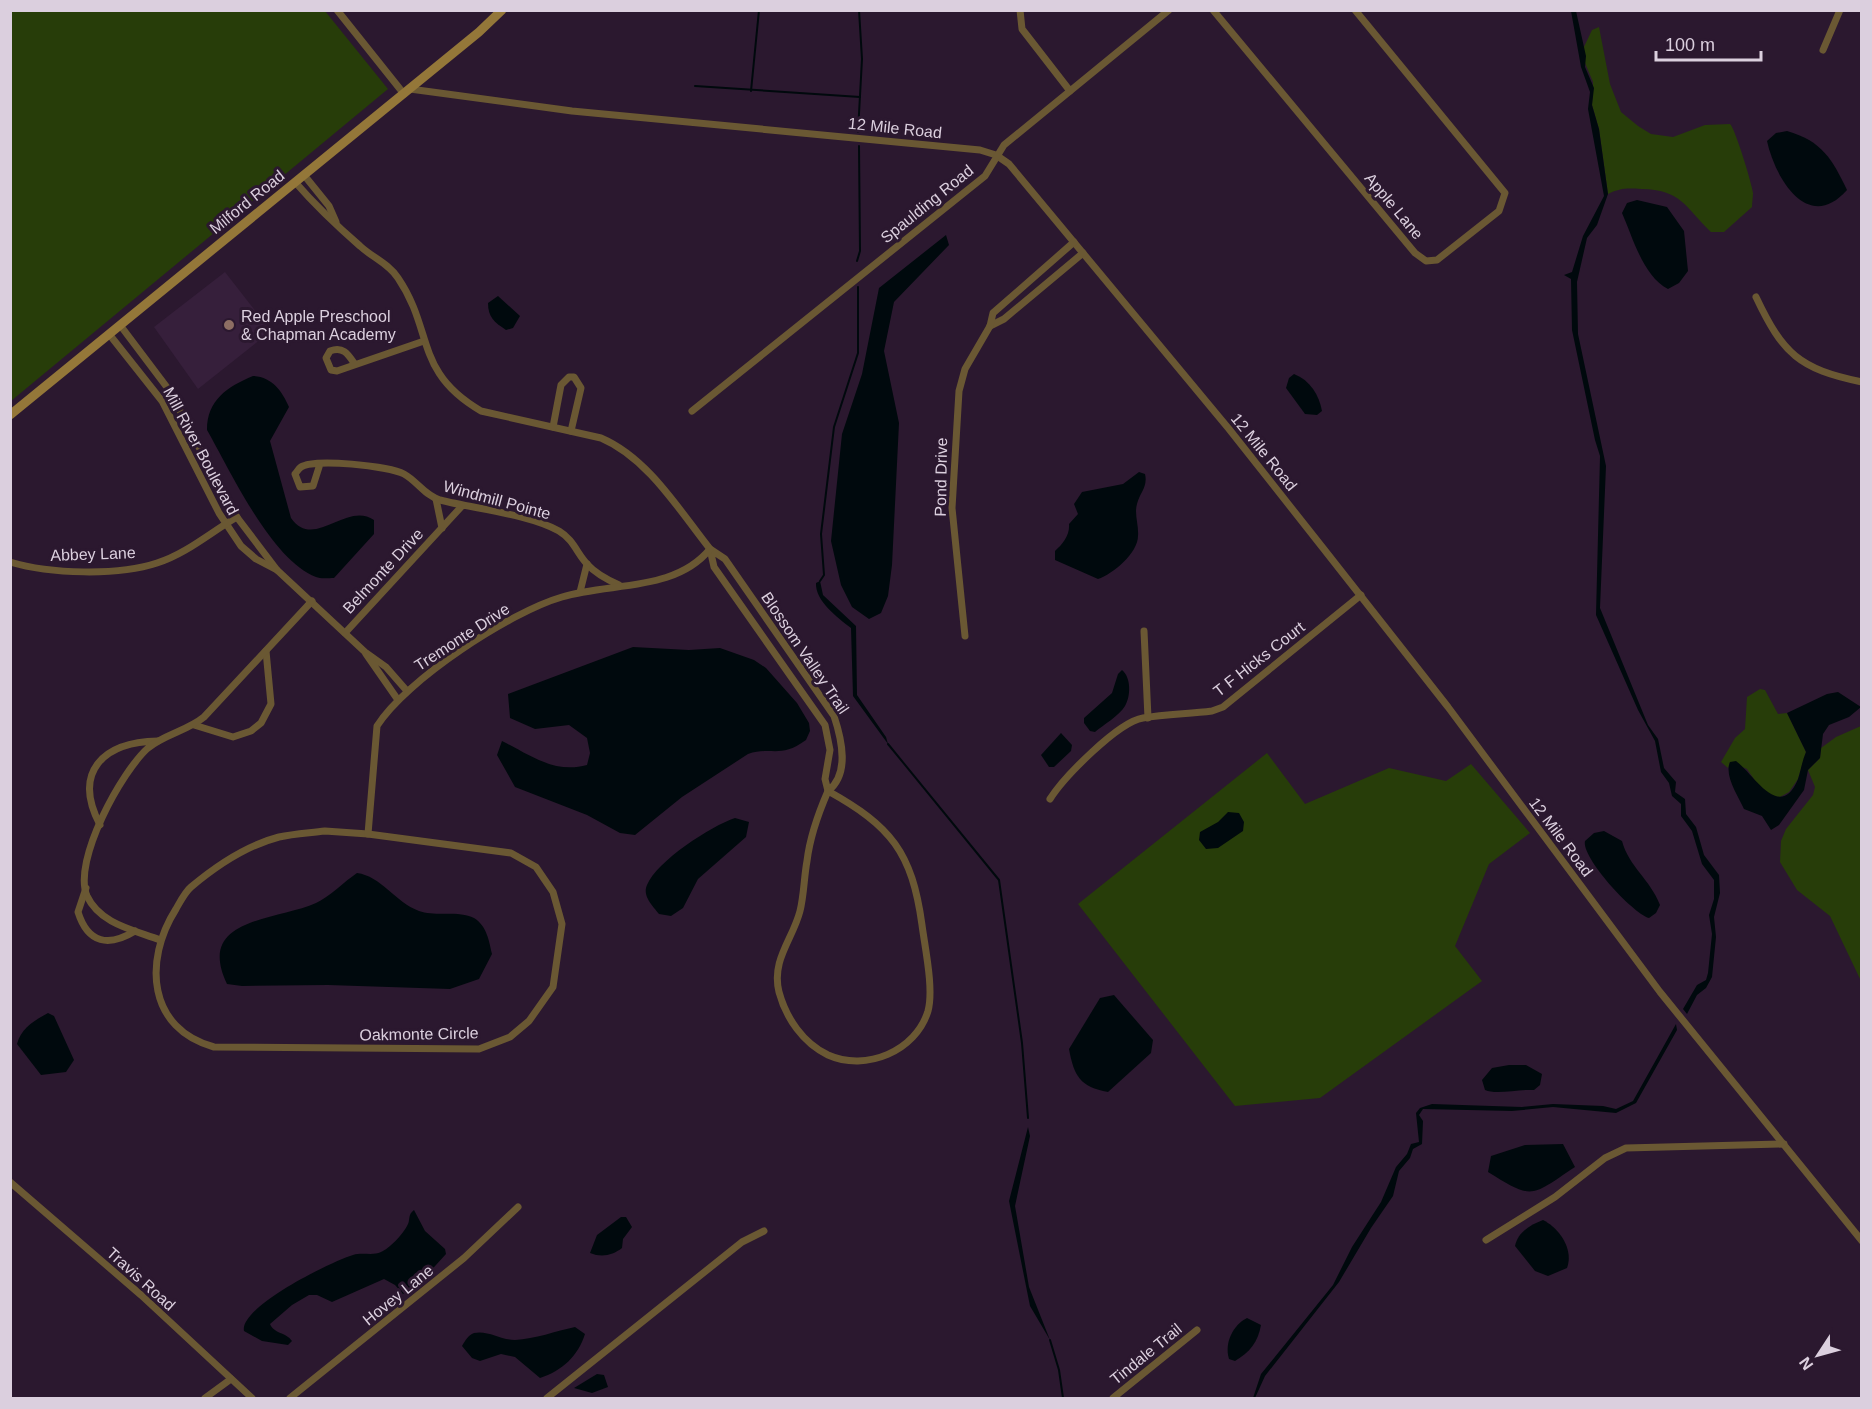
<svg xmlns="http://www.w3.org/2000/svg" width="1872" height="1409" viewBox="0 0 1872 1409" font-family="Arial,sans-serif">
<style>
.built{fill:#361f3b}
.green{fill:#273d09}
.water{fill:#00090d}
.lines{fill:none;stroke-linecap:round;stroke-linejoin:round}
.stream{stroke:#00090d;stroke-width:2}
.street{stroke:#6a5833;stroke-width:7}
.secondary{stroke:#947739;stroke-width:9}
.education-dot{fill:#8d6e63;stroke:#2b182f;stroke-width:2}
.labels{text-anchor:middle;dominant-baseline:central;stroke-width:6;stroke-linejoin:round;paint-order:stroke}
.street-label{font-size:16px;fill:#dbcfde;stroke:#2b182f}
.poi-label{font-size:16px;fill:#dbcfde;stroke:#2b182f;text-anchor:start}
</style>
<rect width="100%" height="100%" fill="#2b182f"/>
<!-- built -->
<polygon class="built" points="225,272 271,331 198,389 154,327"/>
<!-- green -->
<g class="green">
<polygon points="11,10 325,11 388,89 11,401"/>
<path d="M1599,27l11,57 11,28 17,14 13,8 22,3 32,-12 25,-1c5,4 22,60 23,69 0,4 -1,10 -1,14l-28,25h-13c-27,-26 -29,-42 -70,-43 -14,-1 -21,-1 -33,5l-9,-65 -7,-24 1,-23 -8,-19 -2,-14 9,-19z"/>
<polygon points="1760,689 1765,690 1778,714 1787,713 1806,752 1798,779 1789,792 1780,797 1771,796 1758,785 1747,769 1730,762 1728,768 1721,762 1735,738 1745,729 1747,697"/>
<polygon points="1861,726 1861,981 1830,916 1797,890 1780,862 1781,841 1786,829 1813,795 1815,787 1808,770 1820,758 1821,748 1836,737"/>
<polygon points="1267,753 1305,804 1389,768 1446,781 1471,764 1530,833 1489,864 1455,946 1482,981 1320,1098 1235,1106 1078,904"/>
</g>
<!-- water -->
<g class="water">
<polygon points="1576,11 1586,56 1585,67 1594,88 1592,105 1599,129 1608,194 1597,225 1587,238 1577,282 1578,334 1606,466 1600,608 1648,725 1658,739 1664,768 1676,782 1675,792 1685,799 1686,814 1696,827 1704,855 1719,875 1720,893 1714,917 1716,937 1712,977 1706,988 1697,995 1687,1014 1683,1009 1697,985 1706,980 1708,973 1712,934 1709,915 1714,899 1714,880 1702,864 1692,831 1681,816 1681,804 1672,796 1669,783 1661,772 1655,741 1638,710 1596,615 1600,456 1595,440 1572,330 1571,279 1564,275 1572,272 1583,236 1604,196 1588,109 1590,92 1581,67 1571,11"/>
<path d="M1787,131c35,10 45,28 60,59 -39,44 -72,-12 -80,-49l9,-8z"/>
<path d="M1637,200l30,7 17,24 4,40 -9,12 -11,6c-25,-13 -35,-51 -46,-76l5,-10z"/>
<polygon points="946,235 949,245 894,302 884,351 899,423 892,565 888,596 881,613 869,619 852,607 841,585 831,541 842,434 862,374 879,288"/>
<path d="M498,296l22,20 -7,12 -7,2c-12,-8 -18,-13 -18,-27z"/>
<path d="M1294,374c16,6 25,21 28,37l-5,4 -12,-1 -19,-26 3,-10z"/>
<path d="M253,376c19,1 29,15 36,31l-19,34 21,77c23,33 55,-17 83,2v14l-40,44c-5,0 -14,1 -18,-1 -45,-17 -86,-107 -109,-147 0,-30 20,-43 46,-54z"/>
<path d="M1139,472l6,2c3,13 -5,18 -8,30 -3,10 2,22 1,32 0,17 -25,38 -40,43l-43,-19v-9c8,-7 15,-16 14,-27l9,-10 -4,-10 8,-12 41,-8z"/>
<path d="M820,581l3,14 33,31 1,69 29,42 2,7 -35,-48 -2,-68c-13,-10 -36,-27 -35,-45z"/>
<path d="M633,647l56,3 31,-2 34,12 12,8 31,35 12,20 1,8 -4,9c-26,19 -33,6 -58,14l-66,43 -47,38 -15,-2 -33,-18 -72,-28 -18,-32 5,-14c28,14 52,33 85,24l3,-12 -3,-15 -18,-13 -34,4 -25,-11 -2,-24z"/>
<path d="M1122,670c9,7 9,26 3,36 -6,10 -22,19 -30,26l-5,-1 -6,-8v-5l28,-25 6,-19z"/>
<path d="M1838,692l23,15 -12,10 -20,8 -6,9 -3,24 -12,12 -4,20 -25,35 -8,5 -9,-14 -18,-7c-6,-13 -20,-33 -14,-47l6,-1c17,12 44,62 62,18 3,-9 4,-18 8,-27l-19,-39 40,-19z"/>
<polygon points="1061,733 1072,745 1071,751 1054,767 1049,767 1041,755"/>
<polygon points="1228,812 1239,813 1244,822 1243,831 1218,848 1206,849 1199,840 1200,832 1218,822"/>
<path d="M735,818l14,4 -3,15 -48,42 -15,29 -12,8 -12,-2c-6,-8 -17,-18 -12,-29 10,-24 64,-59 88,-67z"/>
<path d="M1604,831l18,10c7,26 28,38 38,64l-4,8 -7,5c-17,-5 -68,-61 -64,-77l9,-8z"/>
<path d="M357,873c24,3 38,29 62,38 16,6 40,-1 55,7 13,8 15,23 18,36l-13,25 -29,10 -122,-4 -86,1 -15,-2c-32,-67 49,-63 89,-81 12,-5 29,-22 41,-30z"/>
<path d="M1114,995l39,45 -2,13 -43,39c-28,-5 -34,-16 -39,-43l31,-51z"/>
<path d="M48,1013l6,3 20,44 -8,12 -25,3 -24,-31c4,-16 18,-24 31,-31z"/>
<polygon points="1676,1024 1677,1030 1636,1103 1616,1113 1553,1107 1512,1111 1423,1109 1419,1115 1423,1121 1422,1144 1413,1149 1410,1158 1399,1171 1393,1196 1371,1228 1339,1282 1265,1376 1255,1398 1253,1398 1261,1374 1333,1285 1352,1247 1381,1202 1396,1167 1407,1154 1411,1144 1419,1142 1416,1113 1420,1108 1432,1104 1522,1107 1553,1104 1603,1106 1616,1109 1633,1101"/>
<path d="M1509,1065h17l16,9 -2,11 -6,5c-15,-1 -38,5 -49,0l-3,-10 10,-12z"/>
<polygon points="1028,1127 1030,1136 1015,1206 1029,1287 1050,1340 1030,1306 1009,1201"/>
<path d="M1563,1144l12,23c-44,29 -41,34 -87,5l3,-16 34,-11z"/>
<path d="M414,1210l11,21 20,18 1,5 -31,34 -12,6 -8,-9 -11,-6 -52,23 -15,-7h-8l-17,10 -22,19c4,10 16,8 22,17l-4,4 -26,-4 -18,-10c-5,-24 88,-70 109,-76 9,-3 20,1 28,-3 8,-3 22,-18 26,-26 4,-6 0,-11 7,-16z"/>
<path d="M621,1217h5l6,10 -9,12 -1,9c-9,7 -20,10 -32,5l7,-18z"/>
<path d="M1543,1220c16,8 31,29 24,48l-19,8 -13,-5 -20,-25c3,-14 15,-21 28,-26z"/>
<path d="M1247,1318l14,7c-3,17 -11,27 -26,36l-6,-2c-5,-16 4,-34 18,-41z"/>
<path d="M575,1327l10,7c-7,22 -23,37 -45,44l-25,-21 -14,-3 -21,7 -8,-3 -10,-12c3,-5 6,-11 12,-13 14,-3 27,7 41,7 20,-1 41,-9 60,-13z"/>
<polygon points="597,1374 604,1375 608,1387 592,1393 574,1388"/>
</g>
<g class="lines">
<!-- stream -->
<g class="stream">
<polyline points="695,86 860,97"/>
<polyline points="751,91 759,10"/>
<polyline points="858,132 862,59 859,10"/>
<polyline points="857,261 860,251 859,146"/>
<polyline points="820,581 824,575 821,534 834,427 858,353 858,287"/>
<polyline points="888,744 999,880 1022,1043 1028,1118"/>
<polyline points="1050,1340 1059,1370 1063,1398"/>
</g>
<!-- street -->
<g class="street">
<polyline points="337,10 404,94"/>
<polyline points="1020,10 1022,29 1070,91"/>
<polyline points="1213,10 1415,253 1426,261 1437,260 1499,211 1505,193 1355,10"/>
<polyline points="1823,50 1840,10"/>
<polyline points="410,89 572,111 980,150 996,155 1009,164 1229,429 1323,548 1448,707 1660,992 1862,1241"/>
<polyline points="304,175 329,206 336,222"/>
<path d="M295,182c20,23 42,44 65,64 13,12 28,17 38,32 36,53 16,94 83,133l120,27c47,20 78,72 109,111l15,10 109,157c8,24 16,58 -6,75l-3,-12 5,-29 -5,-25 -111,-158 -4,-18"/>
<path d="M1756,297c27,57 43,72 106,85"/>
<polyline points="120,325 169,390 233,512 277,570"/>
<polyline points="990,326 1004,319 1083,253"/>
<polyline points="109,334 162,401 219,513 241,546 256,559 277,570 365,652 386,667 407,691"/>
<path d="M354,363c-6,-9 -11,-17 -24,-12l-4,7 5,12 6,1 87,-30"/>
<polyline points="692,411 965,192 985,176 1004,145 1169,10"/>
<polyline points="553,427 561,385 569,377 574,377 581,388 571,431"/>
<path d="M320,464l-7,22 -13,1 -5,-13c2,-2 3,-5 6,-7 13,-9 88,-1 103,7 13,7 20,21 36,26 35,9 89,14 119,31 15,9 18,23 29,34 8,9 20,15 31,20"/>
<polyline points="436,499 442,528"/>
<path d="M10,562c40,12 108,14 147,1 29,-9 54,-31 80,-46"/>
<polyline points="580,592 587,564"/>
<polyline points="1144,631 1148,718"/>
<polyline points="345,633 462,506"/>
<polyline points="965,636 952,508 959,391 965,369 990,326 993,313 1074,242"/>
<polyline points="366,654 398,700"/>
<polyline points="194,725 233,737 251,731 261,723 271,704 266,651"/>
<path d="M828,791c63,35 84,61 94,134 3,23 12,64 6,86 -12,40 -62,61 -100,44 -25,-12 -42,-37 -49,-63 -8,-32 14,-53 21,-81 4,-16 4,-34 7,-50 3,-25 11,-47 21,-70z"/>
<path d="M1050,799c14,-22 68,-77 93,-81 23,-4 46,-4 69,-7l11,-4 138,-112"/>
<path d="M100,825c-28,-54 4,-83 58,-84"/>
<path d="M325,831l43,3 143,19 25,14 17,25 9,32 -9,63 -24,34 -19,16 -31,12 -265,-2c-66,-18 -71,-86 -38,-138 4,-7 9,-17 15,-22 25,-21 57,-42 88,-50 15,-3 31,-4 46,-6z"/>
<path d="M368,834l9,-108c29,-46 133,-114 185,-129 49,-15 113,-5 148,-48"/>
<path d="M86,888l-8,24c10,32 31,35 57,19"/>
<path d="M160,940c-26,-10 -60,-16 -73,-44 -15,-35 35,-125 61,-148 17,-14 39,-17 56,-31l108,-116"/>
<polyline points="10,1182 141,1295 252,1398"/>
<polyline points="1486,1240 1555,1197 1605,1158 1626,1148 1784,1144"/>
<polyline points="205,1398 231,1379"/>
<polyline points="290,1398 464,1258 518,1207"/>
<polyline points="547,1398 742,1242 764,1231"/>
<polyline points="1113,1398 1197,1330"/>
</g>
<!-- secondary -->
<polyline class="secondary" points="10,415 479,32 502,10"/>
</g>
<!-- markers -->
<circle class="education-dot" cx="229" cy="325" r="6"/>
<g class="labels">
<!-- street labels -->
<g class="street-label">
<text transform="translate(895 128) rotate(6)">12 Mile Road</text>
<text transform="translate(247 202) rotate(-39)">Milford Road</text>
<text transform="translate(927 204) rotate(-39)">Spaulding Road</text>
<text transform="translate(1394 206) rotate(50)">Apple Lane</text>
<text transform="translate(201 451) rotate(62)">Mill River Boulevard</text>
<text transform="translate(1264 452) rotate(51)">12 Mile Road</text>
<text transform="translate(941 477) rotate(-89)">Pond Drive</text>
<text transform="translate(497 500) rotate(15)">Windmill Pointe</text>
<text transform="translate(93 554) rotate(-2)">Abbey Lane</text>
<text transform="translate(383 571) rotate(-47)">Belmonte Drive</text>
<text transform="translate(462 637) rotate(-33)">Tremonte Drive</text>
<text transform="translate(805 653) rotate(56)">Blossom Valley Trail</text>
<text transform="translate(1259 659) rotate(-38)">T F Hicks Court</text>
<text transform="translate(1561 837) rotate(53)">12 Mile Road</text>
<text transform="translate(419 1034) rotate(-1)">Oakmonte Circle</text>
<text transform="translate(141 1279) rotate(42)">Travis Road</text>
<text transform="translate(398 1295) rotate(-39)">Hovey Lane</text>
<text transform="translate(1146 1354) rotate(-39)">Tindale Trail</text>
</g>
<!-- poi labels -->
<g class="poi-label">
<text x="241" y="316">Red Apple Preschool<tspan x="241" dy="18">&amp; Chapman Academy</tspan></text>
</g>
</g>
<!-- border -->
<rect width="1872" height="1409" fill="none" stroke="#dbcfde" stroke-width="24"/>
<!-- north arrow -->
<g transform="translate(1818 1355) rotate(234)" stroke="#2b182f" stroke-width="4.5" paint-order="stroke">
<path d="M0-4.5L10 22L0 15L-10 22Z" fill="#dbcfde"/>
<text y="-9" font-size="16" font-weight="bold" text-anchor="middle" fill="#dbcfde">N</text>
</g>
<!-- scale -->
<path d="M1656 51v9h105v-9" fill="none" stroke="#dbcfde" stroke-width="3"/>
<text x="1665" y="51" font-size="18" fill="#dbcfde" stroke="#2b182f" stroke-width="4.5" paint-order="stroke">100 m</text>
</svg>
